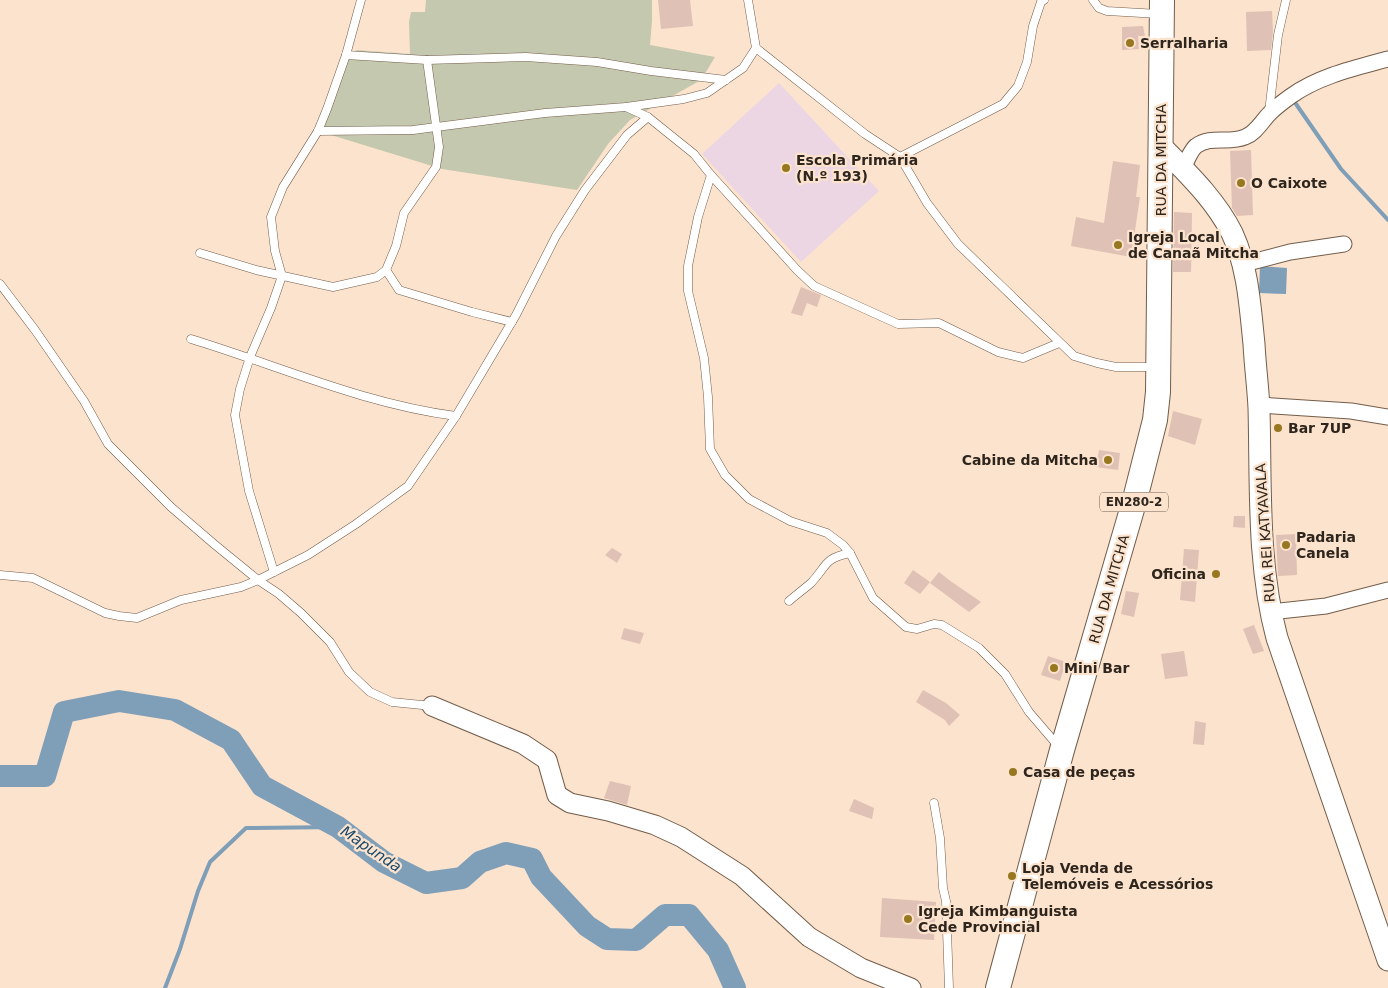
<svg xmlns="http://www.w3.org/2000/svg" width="1388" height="988" viewBox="0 0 1388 988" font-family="'DejaVu Sans',sans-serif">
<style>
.education{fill:#ecd6e4}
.green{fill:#c4c8ae}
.water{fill:#7f9eb8}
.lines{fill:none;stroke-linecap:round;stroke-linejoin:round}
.stream{stroke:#7f9eb8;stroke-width:4}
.river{stroke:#7f9eb8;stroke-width:22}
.building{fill:#e0c1b5}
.service-casing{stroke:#725d4a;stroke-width:9}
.minor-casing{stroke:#725d4a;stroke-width:17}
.tertiary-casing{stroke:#725d4a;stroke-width:21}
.secondary-casing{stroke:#725d4a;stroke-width:23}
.primary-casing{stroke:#725d4a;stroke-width:26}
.service{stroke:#fff;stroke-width:8}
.minor{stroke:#fff;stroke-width:15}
.tertiary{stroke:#fff;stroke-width:19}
.secondary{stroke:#fff;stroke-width:21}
.primary{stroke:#fff;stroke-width:24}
.poi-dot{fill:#97771f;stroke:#fce3cd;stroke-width:2}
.labels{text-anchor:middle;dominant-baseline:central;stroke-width:4.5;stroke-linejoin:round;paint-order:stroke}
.shield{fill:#fce3cd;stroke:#6c5e52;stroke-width:1}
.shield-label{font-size:12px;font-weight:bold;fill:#2e251d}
.poi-label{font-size:14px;font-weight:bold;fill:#2e251d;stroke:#fce3cd;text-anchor:start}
.street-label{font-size:14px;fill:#2e251d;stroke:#fce3cd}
.water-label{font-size:15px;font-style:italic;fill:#16496e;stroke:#fce3cd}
</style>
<rect width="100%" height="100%" fill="#fce3cd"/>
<!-- education -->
<polygon class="education" points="779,83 879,191 801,262 702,154"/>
<!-- green -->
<polygon class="green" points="426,0 652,0 652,20 650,45 715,57 701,80 630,120 608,144 577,190 442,169 318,131 346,55 355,56 356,50 410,54 409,22 411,12 425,12"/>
<!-- water -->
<polygon class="water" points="1260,266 1287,268 1286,294 1259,293"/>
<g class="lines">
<!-- stream -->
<g class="stream">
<polyline points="1296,104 1341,169 1388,220"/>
<polyline points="165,988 180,949 198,891 210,862 246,828 338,827"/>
</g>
<!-- river -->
<polyline class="river" points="0,776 45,776 64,712 119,701 175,710 231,740 262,786 338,827 384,862 426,883 462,878 480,862 506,853 532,859 541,877 587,926 607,939 636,940 665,915 689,915 718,950 735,988"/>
</g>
<!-- building -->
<g class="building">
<polygon points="658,0 690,0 693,26 661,29"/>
<polygon points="1272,11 1273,32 1271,50 1247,51 1246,12"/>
<polygon points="1143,26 1145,36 1138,36 1139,49 1122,50 1122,27"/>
<polygon points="1251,150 1253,215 1237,216 1232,208 1230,151"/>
<polygon points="1113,161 1140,165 1136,197 1140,197 1131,257 1071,246 1076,217 1104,223"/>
<polygon points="1174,212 1192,213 1191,272 1173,272"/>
<polygon points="801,287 821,295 817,307 807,303 802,316 791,313"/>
<polygon points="1173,411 1202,419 1195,445 1168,436"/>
<polygon points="1099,450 1120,453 1118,470 1096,467"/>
<polygon points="1234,516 1245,516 1245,528 1233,527"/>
<polygon points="1296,534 1297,575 1278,576 1276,535"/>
<polygon points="612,548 622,554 617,563 605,555"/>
<polygon points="1184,549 1199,550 1195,602 1180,600"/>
<polygon points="913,570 930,582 920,594 904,583"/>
<polygon points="939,572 949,580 981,602 969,612 930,583"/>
<polygon points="1126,591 1139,593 1134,617 1121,614"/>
<polygon points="1254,625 1264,651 1253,654 1243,629"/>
<polygon points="624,628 644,633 640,644 621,639"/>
<polygon points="1184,651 1188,676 1165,679 1161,654"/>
<polygon points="1048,656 1066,662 1060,681 1041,675"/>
<polygon points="923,690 946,703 960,715 949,726 945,720 916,702"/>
<polygon points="1195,721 1206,723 1204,745 1193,744"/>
<polygon points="610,781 631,786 627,805 604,798"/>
<polygon points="854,799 874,808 872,819 849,811"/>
<polygon points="882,898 936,902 934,940 880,937"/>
</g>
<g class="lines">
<!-- service casing -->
<g class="service-casing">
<g id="service">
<polyline points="748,0 756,48 865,134 900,157 927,203 958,244 1074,356 1097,363 1116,367 1156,367"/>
<polyline points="1093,0 1099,8 1107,11 1159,14"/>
<polyline points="346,55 427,60 526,57 597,62 651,71 726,80"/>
<polyline points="626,107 648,117 694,154 711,175 698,217 688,266 688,291 704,358 708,397 710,449 725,475 749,499 790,521 827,533 843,545 850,553 873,598 906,627 917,629 934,624 942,625 979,648 1005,674 1029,712 1059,747"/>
<polyline points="1269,112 1278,35 1286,0"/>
<polyline points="318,131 413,130 545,113 626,107 684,99 707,93 743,68 756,48"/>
<polyline points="900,157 1003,104 1018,86 1027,62 1033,26 1041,2 1044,0"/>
<polyline points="711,175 797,270 814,286 898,324 939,323 998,352 1023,358 1059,343"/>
<polyline points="200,253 256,270 333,287 377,277 386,270 396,246 404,213 436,167 439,147 427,60"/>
<polyline points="386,270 399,290 472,312 512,322"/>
<polyline points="0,284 35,330 84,401 108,444 171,507 214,544 258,580 279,594 301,613 330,642 349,672 370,692 392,702 432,706"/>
<path d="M191,339c88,27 173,65 265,77"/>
<polyline points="274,572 249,491 235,415 240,389 250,357 271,308 282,276 275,251 271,217 283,187 318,131 327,109 346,55 361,0"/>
<polyline points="0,575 33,578 105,613 119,616 137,618 181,600 241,587 258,580 308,555 356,524 408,486 456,416 516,315 556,236 585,190 627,135 648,117"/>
<path d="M789,601c7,-6 15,-12 22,-18 16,-17 13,-25 39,-30"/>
<polyline points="934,803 940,838 943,888 946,901 949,988"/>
</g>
</g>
<!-- minor casing -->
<g class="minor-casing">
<g id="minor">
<path d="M1183,169c3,-7 8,-19 13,-23 15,-11 33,-2 49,-9 11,-4 17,-16 25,-24 6,-6 14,-12 21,-17 28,-20 64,-28 97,-37"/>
<polyline points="1244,264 1290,252 1344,244"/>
<polyline points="1259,405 1351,411 1388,417"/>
<polyline points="1270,612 1326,606 1388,590"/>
</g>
</g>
<!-- tertiary casing -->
<g class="tertiary-casing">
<polyline id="tertiary" points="432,706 523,744 547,760 557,795 570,803 608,811 655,825 681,837 742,876 809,937 861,968 911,988"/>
</g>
<!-- secondary casing -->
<g class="secondary-casing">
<path id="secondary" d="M1160,145c26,27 55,54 72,88 16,34 18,73 22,111 1,21 4,43 5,64 2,77 -2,156 18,230l111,322"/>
</g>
<!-- primary casing -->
<g class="primary-casing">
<polyline id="primary" points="998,988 1062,750 1135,499 1155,420 1158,392 1162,0"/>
</g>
<!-- service -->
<use href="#service" class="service"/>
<!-- minor -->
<use href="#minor" class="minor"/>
<!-- tertiary -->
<use href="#tertiary" class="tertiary"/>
<!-- secondary -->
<use href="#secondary" class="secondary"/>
<!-- primary -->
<use href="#primary" class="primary"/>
</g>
<!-- markers -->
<g class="poi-dot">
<circle cx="1130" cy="43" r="5"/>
<circle cx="786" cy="168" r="5"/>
<circle cx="1241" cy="183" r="5"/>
<circle cx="1118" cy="245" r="5"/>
<circle cx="1278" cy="428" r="5"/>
<circle cx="1108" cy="460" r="5"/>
<circle cx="1286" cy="545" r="5"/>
<circle cx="1216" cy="574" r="5"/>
<circle cx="1054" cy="668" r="5"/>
<circle cx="1013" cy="772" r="5"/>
<circle cx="1012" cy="876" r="5"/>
<circle cx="908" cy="919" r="5"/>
</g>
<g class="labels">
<!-- shield labels -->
<rect class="shield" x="1100" y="492.5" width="68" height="19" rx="4"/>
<g class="shield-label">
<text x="1134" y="502">EN280-2</text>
</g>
<!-- poi labels -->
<g class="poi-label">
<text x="1140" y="43">Serralharia</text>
<text x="796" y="160">Escola Primária<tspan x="796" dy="16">(N.º 193)</tspan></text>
<text x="1251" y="183">O Caixote</text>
<text x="1128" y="237">Igreja Local<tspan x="1128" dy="16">de Canaã Mitcha</tspan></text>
<text x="1288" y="428">Bar 7UP</text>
<text x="1098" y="460" text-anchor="end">Cabine da Mitcha</text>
<text x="1296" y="537">Padaria<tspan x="1296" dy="16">Canela</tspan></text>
<text x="1206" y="574" text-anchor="end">Oficina</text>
<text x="1064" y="668">Mini Bar</text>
<text x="1023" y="772">Casa de peças</text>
<text x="1022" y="868">Loja Venda de<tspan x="1022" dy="16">Telemóveis e Acessórios</tspan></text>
<text x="918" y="911">Igreja Kimbanguista<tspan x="918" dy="16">Cede Provincial</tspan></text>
</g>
<!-- street labels -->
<g class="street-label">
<text transform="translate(1161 160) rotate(-90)">RUA DA MITCHA</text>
<text transform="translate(1265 533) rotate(-94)">RUA REI KATYAVALA</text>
<text transform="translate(1109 589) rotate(-74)">RUA DA MITCHA</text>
</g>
<!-- water labels -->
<g class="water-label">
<text transform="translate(371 849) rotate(34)">Mapunda</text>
</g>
</g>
</svg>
